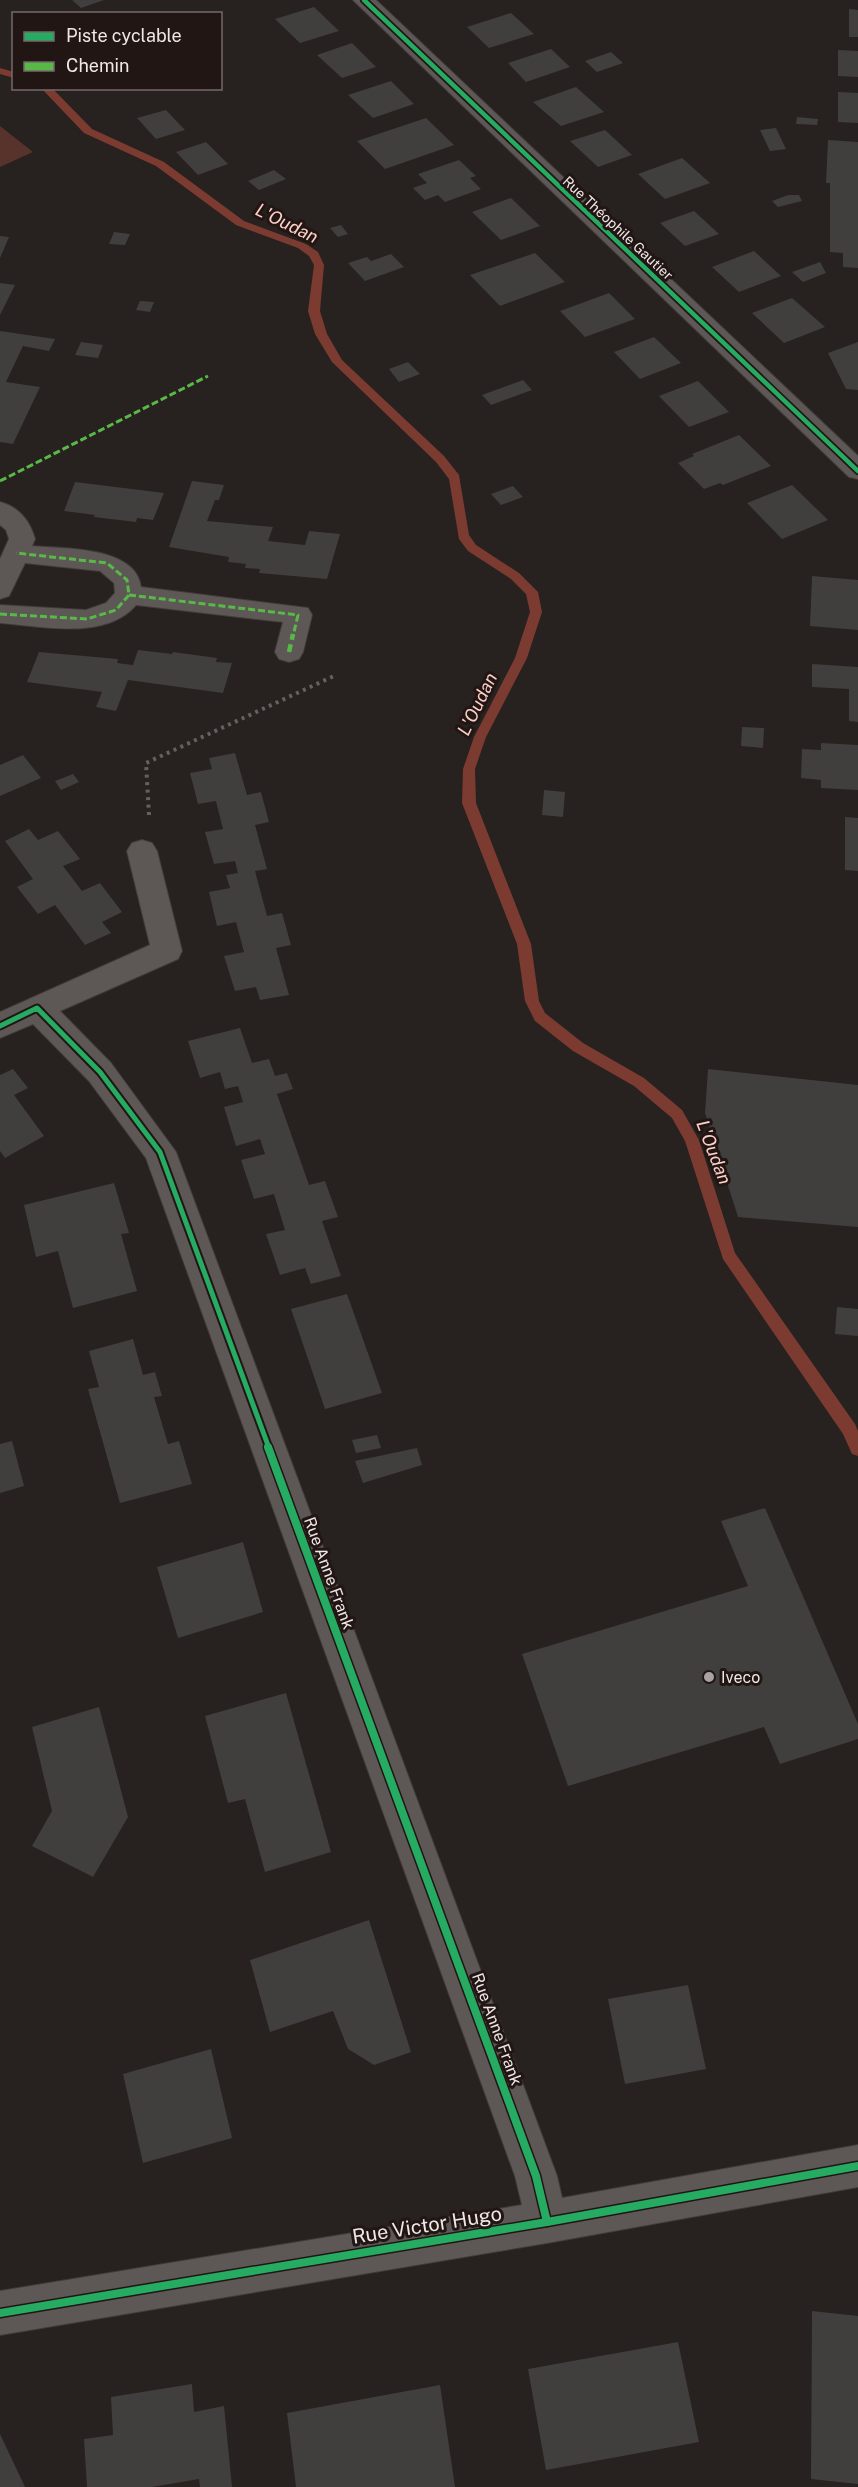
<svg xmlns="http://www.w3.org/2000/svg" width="858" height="2487" viewBox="0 0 858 2487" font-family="'Public Sans',sans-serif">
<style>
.green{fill:#58332c}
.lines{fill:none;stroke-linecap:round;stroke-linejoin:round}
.stream{fill:#7c3b30;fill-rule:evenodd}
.building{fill:#403f3e}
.minor-casing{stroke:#413b3a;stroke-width:2}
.path{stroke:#656160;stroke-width:4;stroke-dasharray:3 4.5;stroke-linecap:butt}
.minor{fill:#5d5756;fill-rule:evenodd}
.quiet-far1{stroke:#58b947;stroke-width:3;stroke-dasharray:7 3;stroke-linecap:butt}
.quiet{stroke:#58b947;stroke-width:4.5;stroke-dasharray:8 4.5;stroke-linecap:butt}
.cycleway-far2-casing{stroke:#211614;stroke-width:8}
.cycleway-far1-casing{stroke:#211614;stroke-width:9}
.cycleway-casing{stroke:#211614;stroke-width:11}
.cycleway-far2{stroke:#26ab63;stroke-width:4.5}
.cycleway-far1{stroke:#26ab63;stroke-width:5}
.cycleway{stroke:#26ab63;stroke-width:8}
.poi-dot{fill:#aaa2a1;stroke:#211614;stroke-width:2}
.labels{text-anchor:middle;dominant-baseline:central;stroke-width:6;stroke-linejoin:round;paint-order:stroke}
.far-street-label{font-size:14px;fill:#f0e8e6;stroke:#211614}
.street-label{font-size:16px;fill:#f0e8e6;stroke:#211614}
.poi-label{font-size:16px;fill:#f0e8e6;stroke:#211614;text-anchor:start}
.water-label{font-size:18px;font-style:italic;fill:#fcd0c7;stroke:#211614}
.near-street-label{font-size:20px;fill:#f0e8e6;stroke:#211614}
</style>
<rect width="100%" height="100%" fill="#272120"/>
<!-- green -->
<polygon class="green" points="0,126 33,152 0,167"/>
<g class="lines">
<!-- stream -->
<g class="stream">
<polygon points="0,68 14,72 14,78 0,74"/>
<polygon points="41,88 52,88 92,129 164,162 244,221 306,244 318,252 324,265 320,311 327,334 342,360 444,456 459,475 469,535 476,545 519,573 538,592 542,612 527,658 486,737 475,769 476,803 531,944 539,1001 545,1013 583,1043 644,1078 682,1110 699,1140 735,1253 855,1424 858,1431 858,1456 852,1454 843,1434 723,1259 685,1141 672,1118 634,1086 573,1051 535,1021 525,1001 517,944 462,803 463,769 474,737 515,658 530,612 526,594 511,579 468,551 459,539 449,479 436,462 332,362 315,334 308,311 314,265 309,256 298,248 236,225 156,166 84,133"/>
</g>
</g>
<!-- building -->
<g class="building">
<polygon points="72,0 104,0 81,8"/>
<polygon points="314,7 339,31 300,43 275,19"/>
<polygon points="849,9 858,10 858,37 849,37"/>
<polygon points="511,13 534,34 489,48 467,27"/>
<polygon points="352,43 376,67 342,78 317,55"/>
<polygon points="551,49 570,67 526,82 508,63"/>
<polygon points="838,50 858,51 858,77 838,76"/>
<polygon points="611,52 623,63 597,72 585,61"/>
<polygon points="391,81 414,104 373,118 348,95"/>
<polygon points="576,87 604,112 561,126 533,102"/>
<polygon points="838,92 858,93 858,123 838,122"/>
<polygon points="166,110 185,130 156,139 137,118"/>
<polygon points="797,117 818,119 817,125 796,124"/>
<polygon points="426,118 454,145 385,169 357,141"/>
<polygon points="776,128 786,149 770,151 760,130"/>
<polygon points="605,130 632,155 598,167 570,141"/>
<polygon points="828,140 858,142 858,268 843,267 843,253 830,252 830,183 826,183"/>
<polygon points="206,142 228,164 198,175 176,152"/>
<polygon points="682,158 710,183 665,199 638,174"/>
<polygon points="459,160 476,176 470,178 481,189 445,202 438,195 425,200 413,188 427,183 418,174"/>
<polygon points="274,170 286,179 259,190 248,181"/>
<polygon points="788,195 799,195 802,201 778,207 772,201"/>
<polygon points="511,198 540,226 501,240 472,212"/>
<polygon points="694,211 719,234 685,246 660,223"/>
<polygon points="341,225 348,234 338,237 330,228"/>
<polygon points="114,232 130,234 125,245 109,244"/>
<polygon points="0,236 9,237 0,258"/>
<polygon points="754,251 781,276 739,292 712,267"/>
<polygon points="535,253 565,282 500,306 470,275"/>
<polygon points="391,254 404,267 365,281 348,263 367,257 371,261"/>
<polygon points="820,262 826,273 803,282 792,272"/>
<polygon points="0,283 15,285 0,315"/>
<polygon points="609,293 635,319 585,337 560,311"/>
<polygon points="792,298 825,327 784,343 752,313"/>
<polygon points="140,301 154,302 150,312 136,310"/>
<polygon points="0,331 55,339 49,351 23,346 6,382 40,387 13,444 0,442"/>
<polygon points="654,337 681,363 640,379 614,352"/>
<polygon points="81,342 103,345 98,358 75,355"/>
<polygon points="858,342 858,390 846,389 828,353"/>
<polygon points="408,362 420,374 399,382 389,369"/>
<polygon points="523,380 532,390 491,405 482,395"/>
<polygon points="698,381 729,412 689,427 659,396"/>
<polygon points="739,435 771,466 723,485 720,483 704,489 678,463 694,456 692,454"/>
<polygon points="192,481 224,485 219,500 215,500 207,521 273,527 268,541 305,545 309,531 340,534 327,579 259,573 260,569 245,568 246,564 228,562 229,557 169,547"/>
<polygon points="75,482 164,493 153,520 137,518 136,522 94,517 95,515 64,511"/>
<polygon points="792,485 828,520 782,539 747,503"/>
<polygon points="513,486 523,497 501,505 491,494"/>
<polygon points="812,576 858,580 858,630 810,626"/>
<polygon points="138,650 172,654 173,652 217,658 216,662 232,663 223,693 128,680 116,711 96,707 102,692 27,682 39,652 118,659 117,663 133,665"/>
<polygon points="812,664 858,667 858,722 849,721 849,689 812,687"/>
<polygon points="742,727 764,728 763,748 741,746"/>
<polygon points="821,743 858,745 858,790 821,788 821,780 801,778 802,749 821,750"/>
<polygon points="235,753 247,795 261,792 269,822 255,825 267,869 255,871 267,916 282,913 291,945 276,948 289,995 260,1000 256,987 235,991 224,956 244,952 236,922 217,926 209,892 230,888 226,875 238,873 235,861 214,864 205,832 223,829 216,801 198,804 190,773 212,769 209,758"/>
<polygon points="23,755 41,778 0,796 0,765"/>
<polygon points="73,774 79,782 61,790 55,781"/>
<polygon points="544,790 565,792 563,817 542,815"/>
<polygon points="845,817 858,818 858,871 845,870"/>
<polygon points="29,829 38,840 58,831 80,859 63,866 82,891 100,883 122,912 102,922 111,933 85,945 55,905 38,914 17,887 33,879 5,841"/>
<polygon points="240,1028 252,1063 269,1059 275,1076 287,1073 293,1089 277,1094 309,1185 325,1181 338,1217 322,1221 341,1276 311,1284 305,1268 280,1275 266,1234 285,1230 274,1194 254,1199 241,1160 265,1154 260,1139 236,1146 224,1107 243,1102 238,1086 225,1089 220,1072 200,1078 188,1041"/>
<polygon points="13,1069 28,1088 14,1095 44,1136 5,1158 0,1151 0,1075"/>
<polygon points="708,1069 858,1085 858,1227 738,1217 705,1113"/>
<polygon points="114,1183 129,1233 121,1234 137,1291 73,1308 58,1251 36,1257 24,1205"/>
<polygon points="347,1294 382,1393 325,1409 291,1309"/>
<polygon points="837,1307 858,1309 858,1336 835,1334"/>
<polygon points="133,1339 143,1375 155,1372 162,1396 154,1397 168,1444 179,1441 192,1484 120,1503 88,1389 99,1387 89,1351"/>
<polygon points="377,1435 381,1448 356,1453 352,1440"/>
<polygon points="12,1441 24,1486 0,1493 0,1444"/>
<polygon points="417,1448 422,1465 363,1483 355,1461"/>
<polygon points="765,1508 858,1724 858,1739 780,1764 764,1727 568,1786 522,1654 748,1586 721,1521"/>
<polygon points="243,1542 263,1612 178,1638 157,1567"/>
<polygon points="286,1693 331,1852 265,1872 245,1799 228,1803 205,1716"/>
<polygon points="99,1707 128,1817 93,1877 32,1846 52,1811 32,1727"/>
<polygon points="369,1920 411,2052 374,2065 348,2049 333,2011 270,2032 250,1960"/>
<polygon points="688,1985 706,2069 625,2084 608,1999"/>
<polygon points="211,2049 232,2138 143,2163 123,2074"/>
<polygon points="812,2311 858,2316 858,2484 811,2479"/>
<polygon points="678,2342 699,2442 546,2470 528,2369"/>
<polygon points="192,2384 194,2412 224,2406 232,2487 200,2487 199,2479 152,2487 87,2487 84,2439 113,2435 111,2397"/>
<polygon points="440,2385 455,2487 296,2487 287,2413"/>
<polygon points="0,2434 25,2487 0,2487"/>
</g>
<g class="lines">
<!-- minor casing -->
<g class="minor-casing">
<g id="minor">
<polygon points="353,0 376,0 858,456 858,479 849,477"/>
<path d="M0,502c19,5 30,19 35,37l-3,7c32,3 104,0 109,41l167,21 4,7 -9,37 -4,7 -10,3 -10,-3 -4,-7 8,-30 -147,-17c-31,36 -94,21 -136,18v-18l86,5 20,-7 9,-10 -1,-10 -14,-12 -75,-8 -16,33 -9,3v-40l9,-20 -3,-9 -6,-5z"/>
<polygon points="142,840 152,843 157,851 182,951 178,959 60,1011 111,1063 176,1152 557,2176 562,2198 858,2145 858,2187 547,2243 0,2335 0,2291 522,2205 515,2176 146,1158 89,1081 33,1024 0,1038 0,1012 150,945 127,851 132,843"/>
</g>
</g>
<!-- path -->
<polyline class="path" points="149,815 146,763 334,676"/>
<!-- minor -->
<use href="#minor" class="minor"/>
<!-- quiet-far1 -->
<g class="quiet-far1">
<polyline points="0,481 208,376"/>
<polyline points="129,595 298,615 293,636"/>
<polyline points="0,614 87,619 116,610 129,595 127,580 107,563 16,553"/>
</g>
<!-- quiet -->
<polyline class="quiet" points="289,652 293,634"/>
<!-- cycleway-far2 casing -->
<g class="cycleway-far2-casing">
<polyline id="cycleway-far2" points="364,0 858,471"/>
</g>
<!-- cycleway-far1 casing -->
<g class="cycleway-far1-casing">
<polyline id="cycleway-far1" points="0,1026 37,1008 100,1072 160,1152 269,1448"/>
</g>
<!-- cycleway casing -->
<g class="cycleway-casing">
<g id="cycleway">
<polyline points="268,1447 536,2176 547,2222"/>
<polyline points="0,2313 547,2222 858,2166"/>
</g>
</g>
<!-- cycleway-far2 -->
<use href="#cycleway-far2" class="cycleway-far2"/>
<!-- cycleway-far1 -->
<use href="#cycleway-far1" class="cycleway-far1"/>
<!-- cycleway -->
<use href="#cycleway" class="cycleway"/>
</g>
<!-- markers -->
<circle class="poi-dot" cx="709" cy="1677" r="6"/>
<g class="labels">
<!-- far-street labels -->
<g class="far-street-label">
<text transform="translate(618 228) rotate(43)">Rue Théophile Gautier</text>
</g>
<!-- street labels -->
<g class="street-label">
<text transform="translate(329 1573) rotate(70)">Rue Anne Frank</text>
<text transform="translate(497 2029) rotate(70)">Rue Anne Frank</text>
</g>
<!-- poi labels -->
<g class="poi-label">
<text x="721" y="1677">Iveco</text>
</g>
<!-- water labels -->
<g class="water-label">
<text transform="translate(287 223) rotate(26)">L'Oudan</text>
<text transform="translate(477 704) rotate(-64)">L'Oudan</text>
<text transform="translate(714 1152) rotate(69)">L'Oudan</text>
</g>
<!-- near-street labels -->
<g class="near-street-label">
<text transform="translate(427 2225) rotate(-9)">Rue Victor Hugo</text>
</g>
</g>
<!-- legend -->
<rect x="12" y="12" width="210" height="78" fill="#211614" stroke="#746a68" stroke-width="1.5"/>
<rect x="24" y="32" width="30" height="9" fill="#26ab63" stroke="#746a68" stroke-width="1.5"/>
<text x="66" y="42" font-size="18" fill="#f0e8e6">Piste cyclable</text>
<rect x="24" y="62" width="30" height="9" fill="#58b947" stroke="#746a68" stroke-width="1.5"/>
<text x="66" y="72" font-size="18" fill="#f0e8e6">Chemin</text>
</svg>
